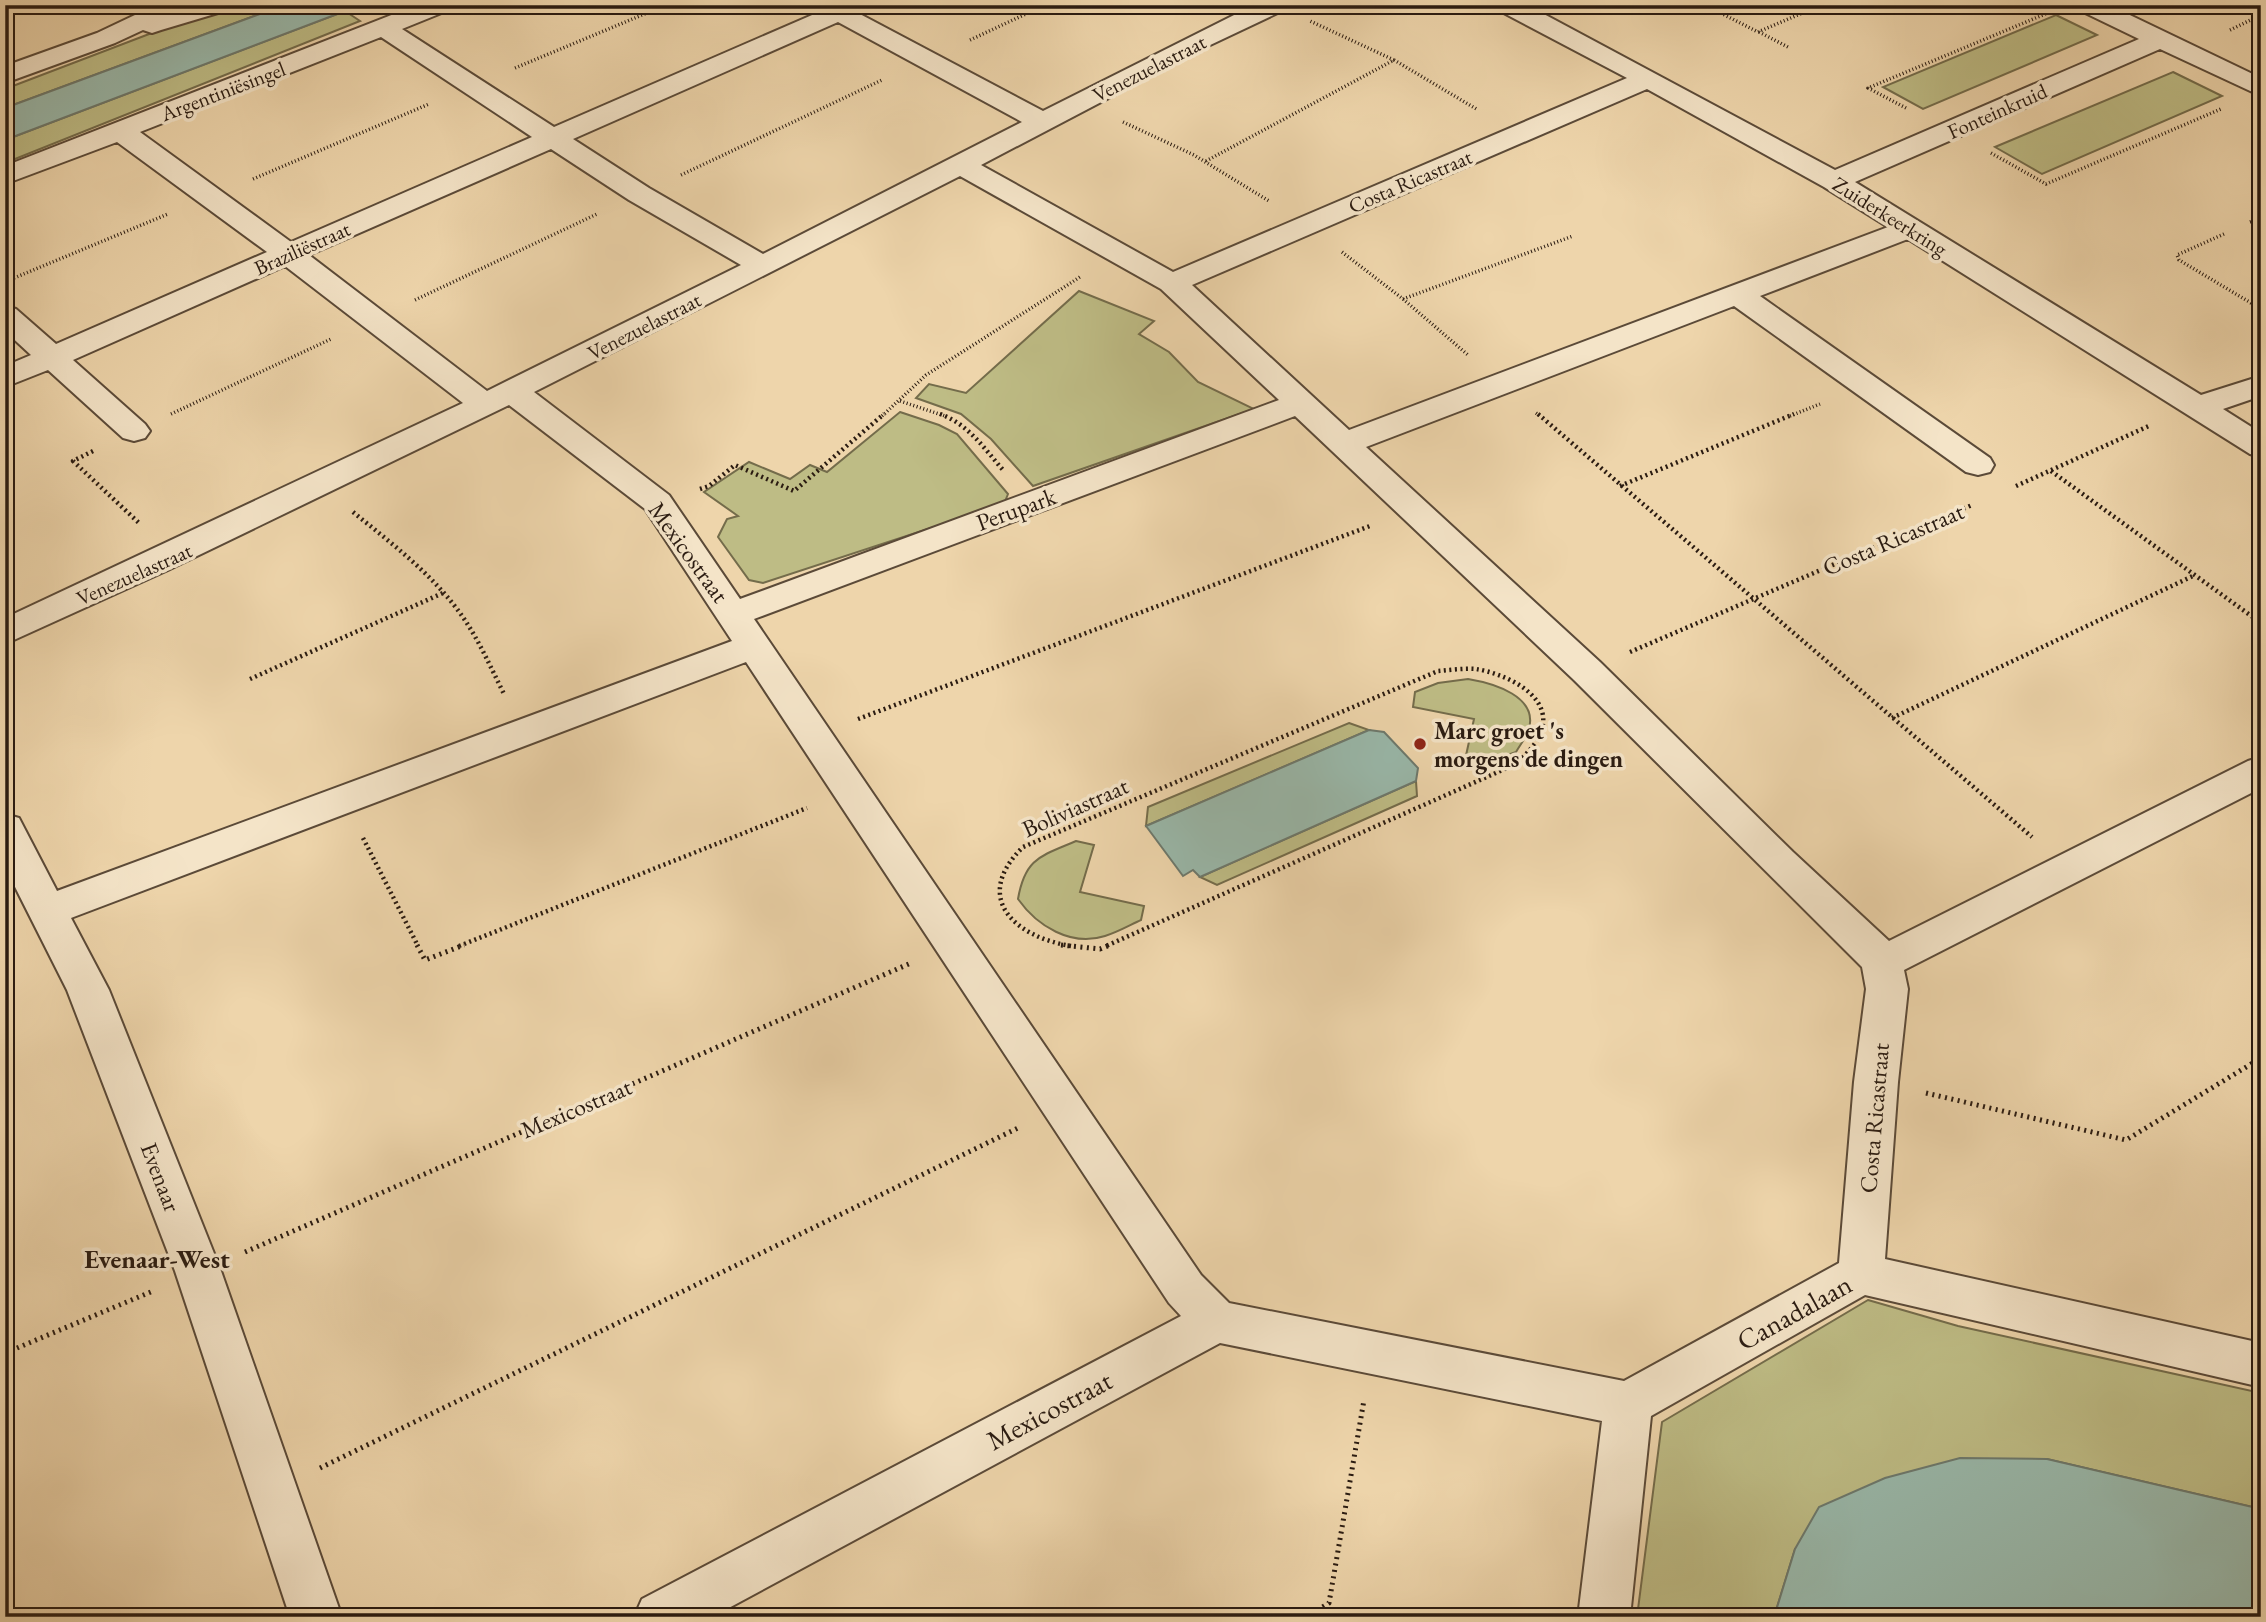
<svg xmlns="http://www.w3.org/2000/svg" width="2266" height="1622" viewBox="0 0 2266 1622" font-family="'EB Garamond',serif">
<style>
.green{fill:#bebc85;stroke:#746c4b;stroke-width:2}
.water{fill:#99b8aa;stroke:#6d796d;stroke-width:2}
.lines{fill:none;stroke-linecap:round;stroke-linejoin:round}
.minor-casing{stroke:#5b4a38;stroke-width:4}
.path-far2{stroke:#2a1b11;stroke-width:3.5;stroke-dasharray:1 2.5;stroke-linecap:butt}
.path-far1{stroke:#2a1b11;stroke-width:4.5;stroke-dasharray:2 3.5;stroke-linecap:butt}
.path{stroke:#2a1b11;stroke-width:5;stroke-dasharray:2 4.5;stroke-linecap:butt}
.minor{fill:#f4e4c8;fill-rule:evenodd}
.poi-dot{fill:#8f2418;stroke:#f4e4c8;stroke-width:2.5}
.labels{text-anchor:middle;dominant-baseline:central;stroke-width:7;stroke-linejoin:round;paint-order:stroke}
.far-street-label{font-size:21px;fill:#2a1b11;stroke:#f4e4c8}
.street-label{font-size:24px;fill:#2a1b11;stroke:#f4e4c8}
.poi-label{font-size:24px;font-weight:bold;fill:#2a1b11;stroke:#f4e4c8;text-anchor:start}
.neighbourhood-label{font-size:26px;font-weight:bold;fill:#2a1b11;stroke:#f4e4c8}
.near-street-label{font-size:28px;fill:#2a1b11;stroke:#f4e4c8}
</style>
<rect width="100%" height="100%" fill="#eed5ab"/>
<filter id="stains"><feTurbulence type="fractalNoise" baseFrequency=".00286" numOctaves="4"/><feColorMatrix values="0 0 0 0 .2 0 0 0 0 .09 0 0 0 0 .02 0 0 0 .5 -.17"/></filter>
<radialGradient id="worn" r=".72"><stop offset=".6" stop-color="#630" stop-opacity="0"/><stop offset="1" stop-color="#630" stop-opacity=".3"/></radialGradient>
<!-- green -->
<g class="green">
<polygon points="238,5 284,5 5,108 5,89 157,31"/>
<polygon points="345,11 360,21 5,163 5,140"/>
<polygon points="2056,15 2097,35 1923,109 1883,87"/>
<polygon points="2173,72 2222,96 2042,174 1995,147"/>
<polygon points="1079,291 1154,321 1139,334 1169,352 1198,382 1254,409 1033,486 991,439 961,414 916,398 929,384 966,393"/>
<polygon points="900,412 939,425 957,434 1008,494 1004,504 763,583 749,580 718,537 727,519 738,516 704,492 749,462 790,479 810,465 827,472"/>
<path d="M1468,679c24,4 73,17 60,53 -3,7 -8,13 -12,20l-30,11 -21,-3 9,-41 -61,-12 2,-15 23,-9z"/>
<polygon points="1349,723 1369,730 1146,826 1148,807"/>
<polygon points="1416,781 1417,796 1217,885 1200,877"/>
<path d="M1076,841l18,4 -14,47 64,14 -3,14c-11,5 -23,12 -36,16 -34,11 -68,-10 -87,-37 7,-41 23,-43 58,-58z"/>
<polygon points="1868,1300 1958,1326 2261,1393 2261,1509 2047,1459 1795,1549 1774,1617 1637,1617 1662,1422"/>
</g>
<!-- water -->
<g class="water">
<polygon points="284,5 361,5 5,140 5,108"/>
<polygon points="1369,730 1384,732 1418,768 1416,781 1200,877 1193,870 1183,876 1146,826"/>
<polygon points="1960,1458 2047,1459 2261,1509 2261,1617 1774,1617 1795,1549 1819,1507 1885,1478"/>
</g>
<g class="lines">
<!-- minor casing -->
<g class="minor-casing">
<g id="minor">
<polygon points="156,5 231,5 228,10 161,30 152,33 143,30 115,43 5,83 5,66 97,33"/>
<path d="M417,5h35l-3,5 -47,19 152,98 265,-115 -6,-7h54l-9,8 185,98 211,-106h33l-3,5 -78,37 -225,118 192,107 454,-194 -129,-68 -3,-5h32l308,165 304,-131 -60,-29 -3,-5h33l152,73v18l-101,-47 -305,133 346,213 60,-19v20l-38,13 38,24v24l-11,-3 -342,-215 -148,57 230,162 4,7 -4,7 -12,3 -12,-3 -232,-166 -368,141 234,215 193,190 96,89 359,-180 13,-4v31l-357,182 4,19 -10,93 -13,177 376,84v44l-396,-92 -214,121 -21,201h-52l24,-196 -382,-78 -508,274h-78l8,-18 539,-283 -12,-13 -423,-641 -675,256 38,72 112,281 121,346h-52l-115,-346 -108,-281 -62,-123v-53l14,4 38,73 675,-250 -87,-132 -136,-104 -341,165 -163,74v-26l458,-215 -178,-137 -212,94 72,64 5,7 -5,7 -11,3 -11,-3 -75,-68 -43,17v-21l26,-11 -26,-24v-25l11,3 40,35 211,-92 -150,-110 -112,42v-18zM838,22l184,100 -259,132 -114,-66 -76,-49zM381,37l151,100 -241,105 -151,-110zM1647,89l177,98 64,40 -539,203 -157,-145zM551,149l78,51 112,65 -254,126 -178,-136zM960,176l201,113 118,111 -539,199 -71,-104 -135,-103zM1295,416l279,264 288,287 4,22 -12,93 -15,181 -215,118 -395,-78 -28,-28 -447,-656z"/>
</g>
</g>
<!-- path-far2 -->
<g class="path-far2">
<polyline points="1705,5 1758,32 1821,5"/>
<polyline points="2230,30 2261,15"/>
<polyline points="1759,32 1788,47"/>
<polyline points="970,40 1045,5"/>
<polyline points="1394,60 1478,110"/>
<polyline points="515,68 666,5"/>
<polyline points="1906,108 1868,88 2050,12"/>
<polyline points="1123,122 1194,155 1269,201"/>
<polyline points="1991,153 2046,184 2221,109"/>
<polyline points="1206,161 1394,60 1310,21"/>
<polyline points="681,175 882,80"/>
<polyline points="253,179 429,104"/>
<polyline points="2250,222 2261,218"/>
<polyline points="2224,234 2177,255 2179,260 2261,309"/>
<polyline points="1342,252 1403,299 1468,355"/>
<polyline points="14,278 168,214"/>
<polyline points="1403,299 1573,236"/>
<polyline points="415,300 597,214"/>
<polyline points="900,401 945,416"/>
<polyline points="1536,413 1540,416"/>
<polyline points="171,414 331,339"/>
<polyline points="882,416 926,375 1080,277"/>
<polyline points="1790,416 1820,404"/>
</g>
<!-- path-far1 -->
<g class="path-far1">
<path d="M940,414c28,10 44,34 63,56"/>
<polyline points="1538,414 2032,837"/>
<polyline points="93,451 73,461 139,523"/>
<polyline points="2051,471 2261,623"/>
<polyline points="1620,486 1794,414"/>
<polyline points="2016,486 2151,425"/>
<polyline points="700,489 709,486 735,465 794,491 884,414"/>
<path d="M353,512c38,31 78,61 107,101 18,25 30,53 44,81"/>
<polyline points="1630,652 1972,505"/>
<polyline points="250,679 443,593"/>
<polyline points="1892,718 2195,575"/>
<polyline points="858,719 1370,526"/>
<polyline points="363,838 418,946"/>
<polyline points="459,946 807,808"/>
<path d="M1071,946c-56,-9 -100,-48 -48,-99l415,-176c12,-1 26,-3 38,-2 26,4 71,23 67,55 -2,17 -16,29 -27,40l-410,182"/>
</g>
<!-- path -->
<g class="path">
<polyline points="417,945 425,960 464,945"/>
<polyline points="1061,945 1100,949 1110,945"/>
<polyline points="1926,1093 2126,1140 2261,1058"/>
<polyline points="245,1252 911,963"/>
<polyline points="5,1353 153,1291"/>
<polyline points="320,1468 1020,1127"/>
<polyline points="1306,1617 1329,1603 1364,1400"/>
</g>
<!-- minor -->
<use href="#minor" class="minor"/>
</g>
<!-- markers -->
<circle class="poi-dot" cx="1420" cy="744" r="7"/>
<g class="labels">
<!-- far-street labels -->
<g class="far-street-label">
<text transform="translate(1149 68) rotate(-27)">Venezuelastraat</text>
<text transform="translate(223 91) rotate(-21)">Argentiniësingel</text>
<text transform="translate(1997 111) rotate(-24)">Fonteinkruid</text>
<text transform="translate(1410 181) rotate(-23)">Costa Ricastraat</text>
<text transform="translate(1890 216) rotate(32)">Zuiderkeerkring</text>
<text transform="translate(302 248) rotate(-24)">Braziliëstraat</text>
<text transform="translate(644 326) rotate(-27)">Venezuelastraat</text>
<text transform="translate(134 574) rotate(-24)">Venezuelastraat</text>
</g>
<!-- street labels -->
<g class="street-label">
<text transform="translate(1016 509) rotate(-20)">Perupark</text>
<text transform="translate(1893 539) rotate(-23)">Costa Ricastraat</text>
<text transform="translate(689 552) rotate(54)">Mexicostraat</text>
<text transform="translate(1075 807) rotate(-24)">Boliviastraat</text>
<text transform="translate(576 1108) rotate(-23)">Mexicostraat</text>
<text transform="translate(1874 1118) rotate(-85)">Costa Ricastraat</text>
<text transform="translate(161 1177) rotate(69)">Evenaar</text>
</g>
<!-- poi labels -->
<g class="poi-label">
<text x="1434" y="730">Marc groet 's<tspan x="1434" dy="28">morgens de dingen</tspan></text>
</g>
<!-- neighbourhood labels -->
<g class="neighbourhood-label">
<text x="157" y="1259">Evenaar-West</text>
</g>
<!-- near-street labels -->
<g class="near-street-label">
<text transform="translate(1794 1312) rotate(-29)">Canadalaan</text>
<text transform="translate(1049 1410) rotate(-28)">Mexicostraat</text>
</g>
</g>
<!-- margin -->
<rect width="2266" height="1622" fill="none" stroke="#eed5ab" stroke-width="28"/>
<rect x="7" y="7" width="2252" height="1608" fill="none" stroke="#2a1b11" stroke-width="3.5"/>
<rect x="14" y="14" width="2238" height="1594" fill="none" stroke="#2a1b11" stroke-width="2"/>
<rect width="100%" height="100%" filter="url(#stains)"/>
<rect width="100%" height="100%" fill="url(#worn)"/>
</svg>
